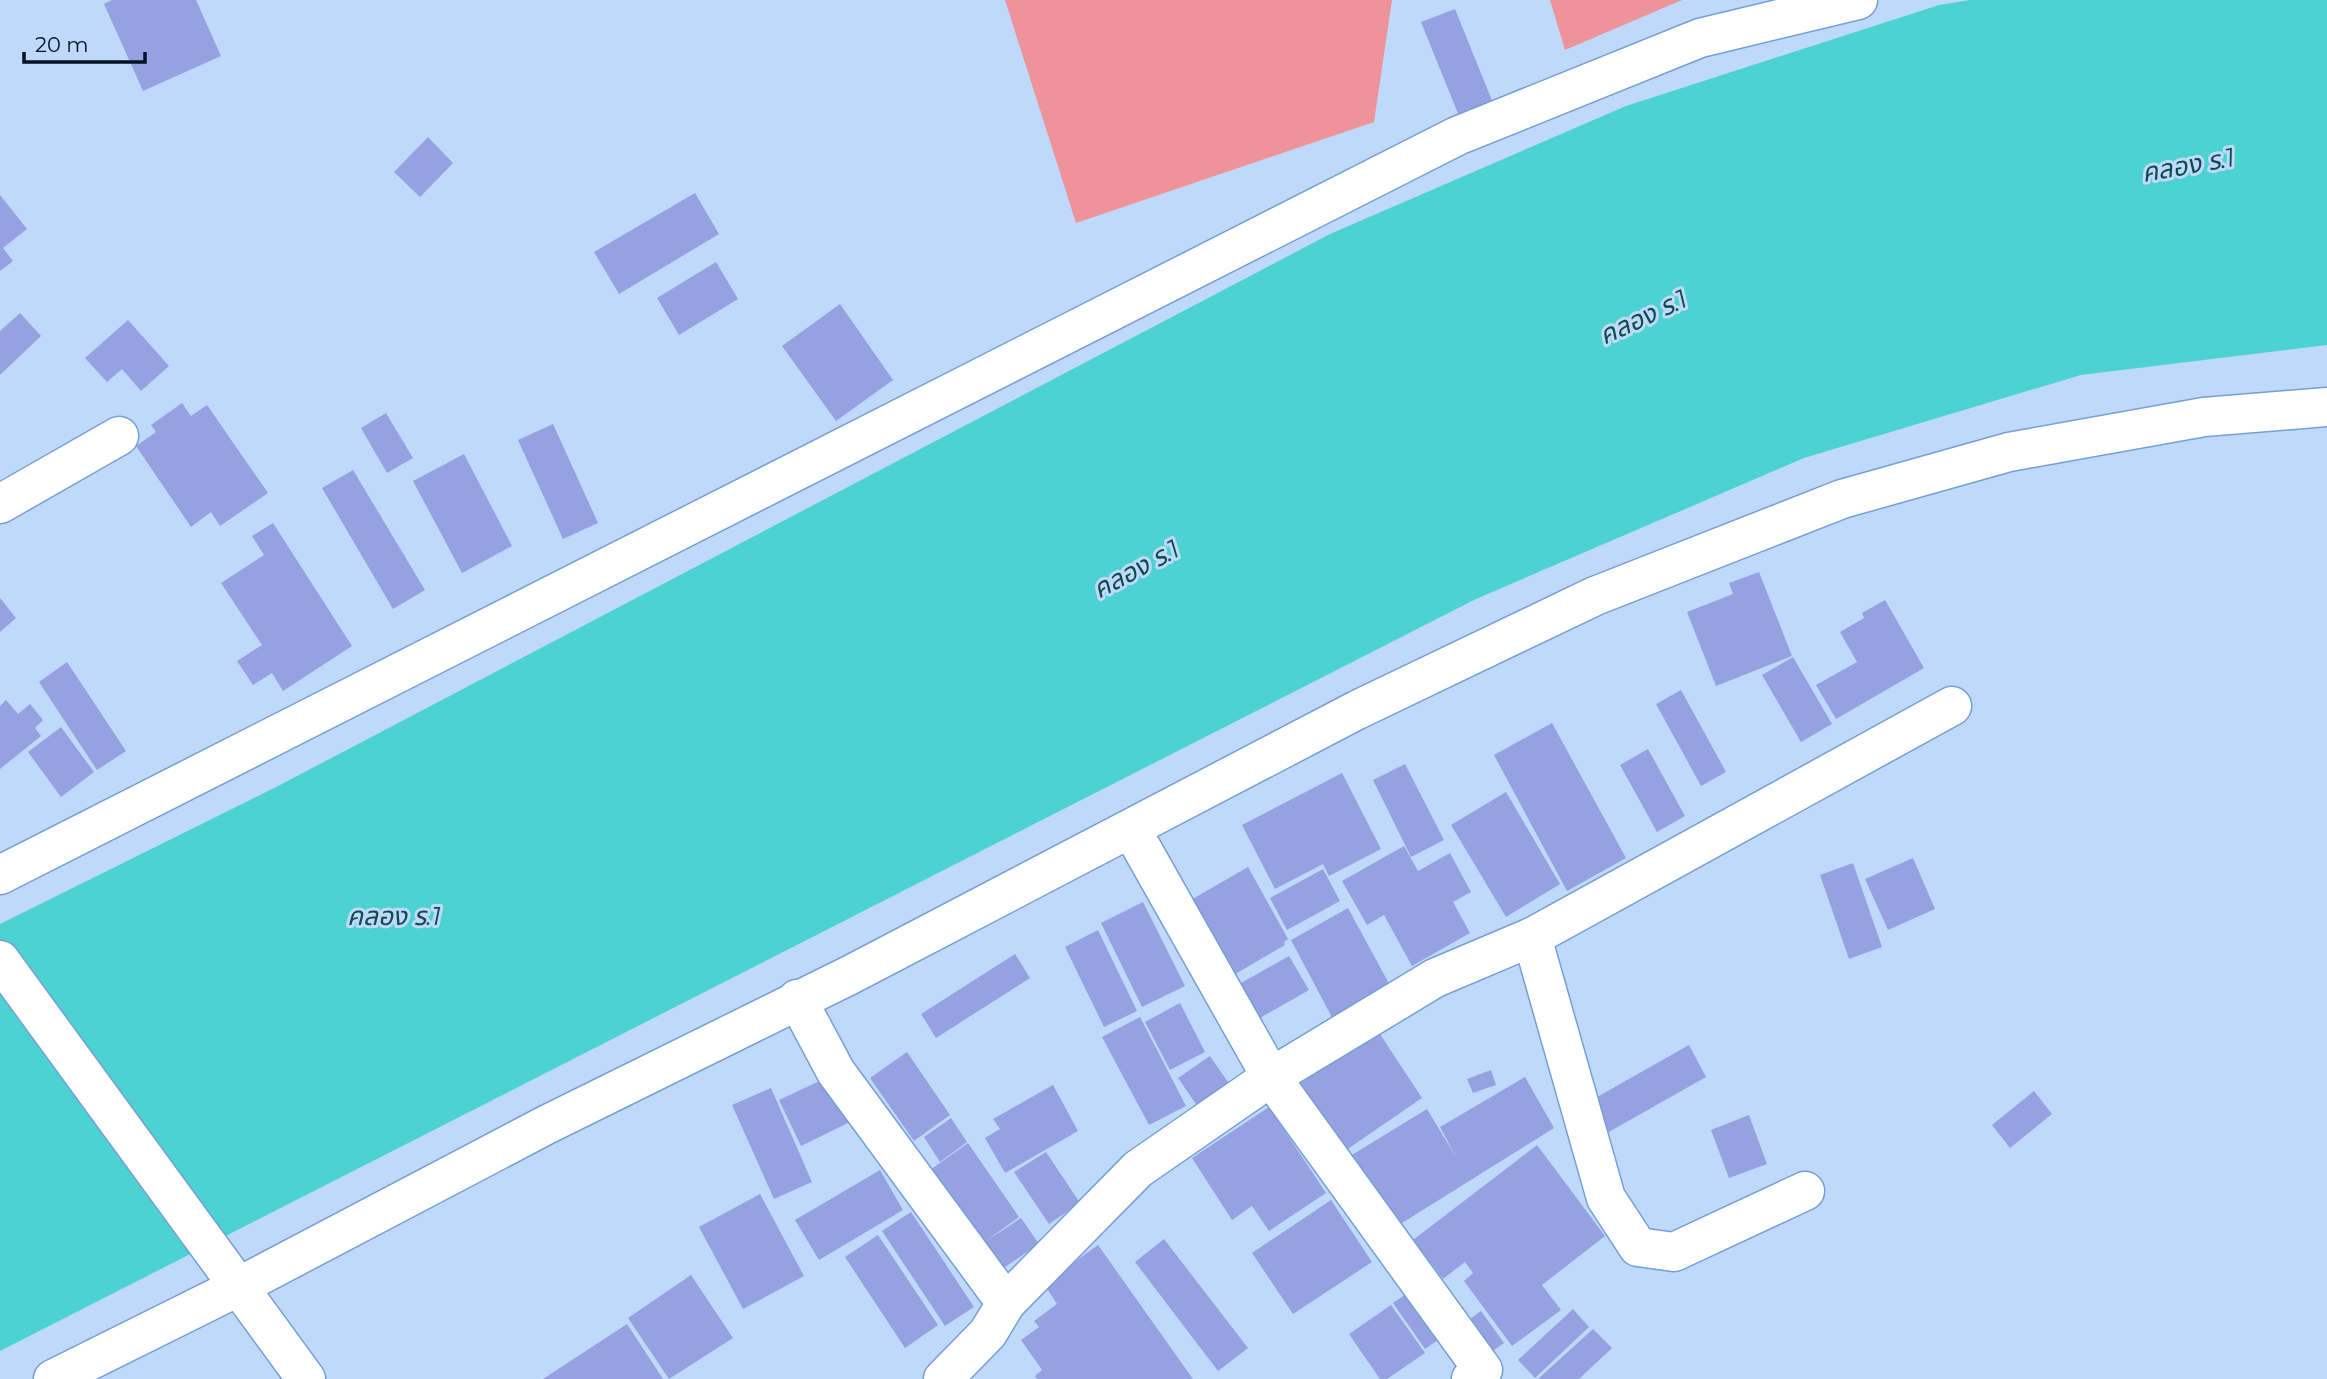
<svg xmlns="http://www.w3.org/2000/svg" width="2327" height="1379" viewBox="0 0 2327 1379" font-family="Montserrat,'Noto Sans Thai',sans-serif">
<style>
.green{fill:#ee9399}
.water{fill:#4dd2d2}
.building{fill:#95a1e0}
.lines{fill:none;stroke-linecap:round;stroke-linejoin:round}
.street-casing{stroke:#759fd6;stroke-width:41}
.secondary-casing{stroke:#759fd6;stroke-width:41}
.street{stroke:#fff;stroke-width:38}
.secondary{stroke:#fff;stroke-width:38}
.labels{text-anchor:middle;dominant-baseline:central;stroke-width:6;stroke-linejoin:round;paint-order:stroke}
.water-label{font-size:26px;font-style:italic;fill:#104b4b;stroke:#bfd9fb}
</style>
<rect width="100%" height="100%" fill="#bfd9fb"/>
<!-- green -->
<g class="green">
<polygon points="1005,0 1392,0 1374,122 1076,223"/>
<polygon points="1550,0 1682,0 1565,50"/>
</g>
<!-- water -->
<polygon class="water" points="1970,0 2327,0 2327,345 2081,375 1804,458 1476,599 0,1351 0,924 278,786 1330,234 1626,106 1939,5"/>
<!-- building -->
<g class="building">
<polygon points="112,0 196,0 221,56 143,91 104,4"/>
<polygon points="1455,9 1495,108 1461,121 1421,22"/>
<polygon points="428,137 453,163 420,197 394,172"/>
<polygon points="695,193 719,234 619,294 594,252"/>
<polygon points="0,195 27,229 3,248 13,261 0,271"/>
<polygon points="716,262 738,299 679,335 657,298"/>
<polygon points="840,304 893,380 836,421 782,346"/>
<polygon points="20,313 41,336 0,375 0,331"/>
<polygon points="128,320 169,366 141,391 122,369 107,382 85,358"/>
<polygon points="182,403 191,416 207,405 268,493 220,526 211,512 191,527 136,446 156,432 151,425"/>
<polygon points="386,413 413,458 387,473 361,428"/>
<polygon points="553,424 598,523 563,539 518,440"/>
<polygon points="464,454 512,546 462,573 413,481"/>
<polygon points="353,470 425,590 393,609 322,488"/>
<polygon points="273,523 352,646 283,691 272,673 253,685 237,661 262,645 221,583 264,555 252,536"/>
<polygon points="1759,572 1792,656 1716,686 1687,612 1733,594 1729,583"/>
<polygon points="0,598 16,618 0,632"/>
<polygon points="1885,600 1924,668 1836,719 1816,685 1857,662 1840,632 1864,618 1862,613"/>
<polygon points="1793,657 1832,724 1801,742 1762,675"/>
<polygon points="67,662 126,751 97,770 39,682"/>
<polygon points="1681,690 1726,772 1701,786 1656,704"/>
<polygon points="6,700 18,714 30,704 43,720 35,728 41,736 0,769 0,706"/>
<polygon points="1552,723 1626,858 1567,891 1494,755"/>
<polygon points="61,727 94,772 61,797 28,752"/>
<polygon points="1648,749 1685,816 1657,832 1620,765"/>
<polygon points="1405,764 1444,840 1411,857 1373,780"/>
<polygon points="1342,773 1381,849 1329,876 1323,864 1275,889 1242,825"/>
<polygon points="1506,792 1560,884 1506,917 1451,825"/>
<polygon points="1404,846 1418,871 1450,853 1471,892 1453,902 1470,933 1412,966 1384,915 1367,925 1342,881"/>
<polygon points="1913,858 1935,909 1888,930 1865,879"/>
<polygon points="1853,863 1882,947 1849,959 1820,875"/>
<polygon points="1248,867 1288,939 1284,942 1285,945 1220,983 1177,908"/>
<polygon points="1323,869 1340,901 1287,930 1270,898"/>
<polygon points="1143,902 1185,986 1142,1007 1101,923"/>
<polygon points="1348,908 1393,991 1335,1023 1291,940"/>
<polygon points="1098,930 1137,1011 1104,1027 1065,947"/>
<polygon points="1015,954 1030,978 936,1038 921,1014"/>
<polygon points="1289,956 1309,990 1244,1027 1225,992"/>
<polygon points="1180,1003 1205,1052 1170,1070 1145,1022"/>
<polygon points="1140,1017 1186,1106 1149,1125 1102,1037"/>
<polygon points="1376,1028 1422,1098 1336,1157 1290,1087"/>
<polygon points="1689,1045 1706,1077 1607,1133 1590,1101"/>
<polygon points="907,1052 950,1115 914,1141 870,1078"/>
<polygon points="1210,1056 1230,1085 1198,1107 1178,1078"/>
<polygon points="1491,1070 1496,1085 1473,1093 1467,1079"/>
<polygon points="828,1077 850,1122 801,1146 779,1100"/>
<polygon points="1525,1077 1554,1128 1386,1233 1342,1161 1427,1109 1456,1157 1440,1127"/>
<polygon points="1053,1085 1078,1131 1005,1173 985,1138 1000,1129 993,1119"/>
<polygon points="771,1088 812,1182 774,1199 732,1105"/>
<polygon points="2034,1091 2052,1114 2010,1148 1992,1125"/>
<polygon points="1269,1107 1326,1193 1269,1231 1252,1206 1232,1220 1192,1158"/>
<polygon points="1749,1115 1767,1164 1729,1178 1711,1130"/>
<polygon points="951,1118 967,1142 940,1162 924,1137"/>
<polygon points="968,1143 1019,1217 986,1241 1021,1218 1039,1244 1002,1269 930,1170"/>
<polygon points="1537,1145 1605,1236 1542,1285 1561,1310 1512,1346 1464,1281 1473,1273 1465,1262 1443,1279 1413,1240"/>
<polygon points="1046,1152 1080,1203 1049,1224 1014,1172"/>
<polygon points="880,1170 903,1210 819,1260 795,1220"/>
<polygon points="760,1194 804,1276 743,1309 699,1227"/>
<polygon points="1331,1200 1372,1262 1293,1314 1252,1253"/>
<polygon points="911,1212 974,1307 945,1326 882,1231"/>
<polygon points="878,1235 938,1325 905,1348 845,1257"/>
<polygon points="1164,1239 1248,1348 1218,1371 1135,1262"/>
<polygon points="1098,1245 1193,1379 1037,1379 1035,1376 1042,1370 1021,1340 1039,1327 1034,1321 1057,1304 1044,1284"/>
<polygon points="691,1275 733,1338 669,1379 628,1318"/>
<polygon points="1419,1285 1451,1331 1425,1349 1393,1303"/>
<polygon points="1391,1305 1425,1353 1387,1379 1380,1379 1349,1334"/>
<polygon points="1573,1309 1589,1327 1535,1378 1518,1360"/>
<polygon points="1481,1311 1504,1343 1478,1362 1455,1330"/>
<polygon points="627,1324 663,1379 543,1379"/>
<polygon points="1593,1329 1612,1348 1579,1379 1538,1379"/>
</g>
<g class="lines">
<!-- street casing -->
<g class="street-casing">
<g id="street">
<polyline points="0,504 119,436"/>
<polyline points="1131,829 1271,1077 1483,1370 1471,1379"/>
<polyline points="0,875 1457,136 1700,38 1858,0"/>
<polyline points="1532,937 1606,1198 1638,1247 1674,1252 1805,1191"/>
<polyline points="797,999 836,1072 1006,1303"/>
<polyline points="53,1379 236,1288 546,1125 850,975 1357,710 1595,596 1842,499 2009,452 2204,417 2327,407"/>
<polyline points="943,1379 988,1333 1006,1303 1138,1169 1271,1077 1435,978 1532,937 1952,706"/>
</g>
</g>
<!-- secondary casing -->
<g class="secondary-casing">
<polyline id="secondary" points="0,960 306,1379"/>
</g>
<!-- street -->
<use href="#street" class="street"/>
<!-- secondary -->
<use href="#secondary" class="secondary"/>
</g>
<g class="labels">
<!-- water labels -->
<g class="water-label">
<text transform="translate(2188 165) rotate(-10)">คลอง ร.1</text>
<text transform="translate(1643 317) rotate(-25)">คลอง ร.1</text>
<text transform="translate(1136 569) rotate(-28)">คลอง ร.1</text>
<text x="394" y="916">คลอง ร.1</text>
</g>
</g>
<!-- scale -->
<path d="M24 52v10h121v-10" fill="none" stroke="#041226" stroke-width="3.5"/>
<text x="35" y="52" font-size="21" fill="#041226" stroke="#bfd9fb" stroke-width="5" paint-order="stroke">20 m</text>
</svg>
